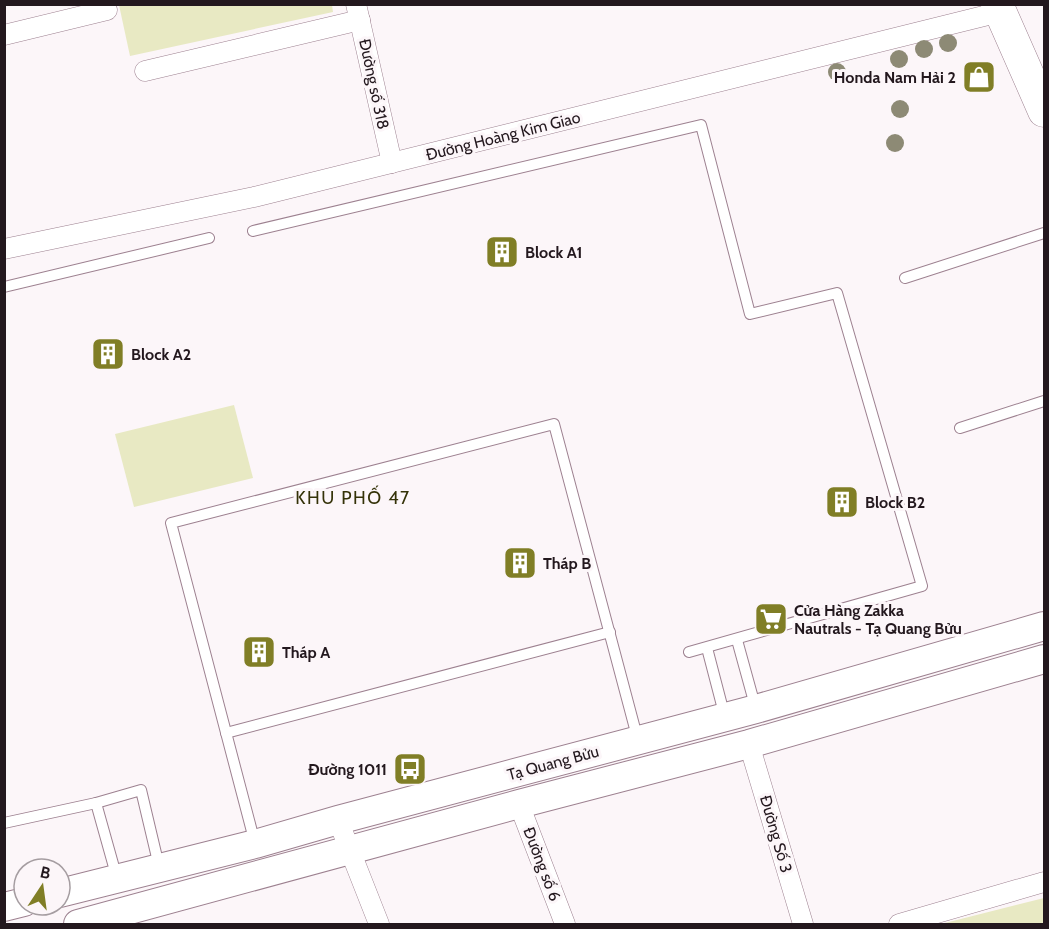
<svg xmlns="http://www.w3.org/2000/svg" width="1049" height="929" viewBox="0 0 1049 929" font-family="Cabin,sans-serif">
<style>
.green{fill:#e8e9c3}
.lines{fill:none;stroke-linecap:round;stroke-linejoin:round}
.service-casing{stroke:#9d8190;stroke-width:12}
.minor-casing{stroke:#9d8190;stroke-width:21}
.secondary-casing{stroke:#9d8190;stroke-width:30}
.primary-casing{stroke:#9d8190;stroke-width:33}
.service{stroke:#fff;stroke-width:10}
.minor{stroke:#fff;stroke-width:20}
.secondary{stroke:#fff;stroke-width:28}
.primary{stroke:#fff;stroke-width:32}
.tree{fill:#8d8a75}
.labels{text-anchor:middle;dominant-baseline:central;stroke-width:6;stroke-linejoin:round;paint-order:stroke}
.poi-label{font-size:16px;font-weight:bold;fill:#23181e;stroke:#fcf6f9;text-anchor:start}
.street-label{font-size:16px;fill:#23181e;stroke:#fcf6f9}
.neighbourhood-label{font-size:18px;letter-spacing:1.5px;fill:#343208;stroke:#fcf6f9}
</style>
<rect width="100%" height="100%" fill="#fcf6f9"/>
<!-- green -->
<g class="green">
<polygon points="332,5 333,12 130,56 119,5"/>
<polygon points="234,405 253,478 134,507 115,434"/>
<polygon points="1044,898 1044,924 941,924"/>
</g>
<g class="lines">
<!-- service casing -->
<g class="service-casing">
<g id="service">
<polyline points="253,231 701,125 750,314 837,293 922,586 689,652"/>
<polyline points="905,278 1044,233"/>
<polyline points="4,287 209,238"/>
<polyline points="960,428 1044,401"/>
<polyline points="737,640 756,709"/>
<polyline points="707,648 725,717"/>
<polyline points="226,733 610,632"/>
<polyline points="96,803 117,878"/>
<polyline points="4,823 96,803 141,790 159,866"/>
<polyline points="255,843 171,523 554,424 638,740"/>
</g>
</g>
<!-- minor casing -->
<g class="minor-casing">
<g id="minor">
<polyline points="356,4 392,163"/>
<polyline points="4,35 107,10"/>
<polyline points="145,71 360,20"/>
<polyline points="4,249 254,197 1000,12"/>
<polyline points="749,744 803,924"/>
<polyline points="519,804 565,924"/>
<polyline points="338,820 379,924"/>
<polyline points="899,924 1044,882"/>
</g>
</g>
<!-- secondary casing -->
<g class="secondary-casing">
<g id="secondary">
<polyline points="60,893 255,844 338,820 756,709 1044,626"/>
<polyline points="4,907 24,902"/>
<polyline points="78,924 519,804 749,744 1044,659"/>
</g>
</g>
<!-- primary casing -->
<g class="primary-casing">
<polyline id="primary" points="997,4 1044,111"/>
</g>
<!-- service -->
<use href="#service" class="service"/>
<!-- minor -->
<use href="#minor" class="minor"/>
<!-- secondary -->
<use href="#secondary" class="secondary"/>
<!-- primary -->
<use href="#primary" class="primary"/>
</g>
<!-- trees -->
<g class="tree">
<circle cx="948" cy="43" r="9"/>
<circle cx="924" cy="49" r="9"/>
<circle cx="899" cy="59" r="9"/>
<circle cx="837" cy="72" r="9"/>
<circle cx="900" cy="109" r="9"/>
<circle cx="895" cy="143" r="9"/>
</g>
<!-- icons -->
<defs>
<g id="shop-square" transform="scale(1.725)"><rect x="-9" y="-9" width="18" height="18" rx="4" fill="#807e26" stroke="#fcf6f9"/><path d="M-5-2.5h2.3a2.7 3.5 0 0 1 5.4 0H5L5.5 6h-11ZM-1.5-2.5h3a1.5 2.3 0 0 0-3 0Z" fill="#fff"/></g>
<g id="building-square" transform="scale(1.725)"><rect x="-9" y="-9" width="18" height="18" rx="4" fill="#807e26" stroke="#fcf6f9"/><path d="M-4-6H4V6H1V3H-1V6H-4ZM-2.5-4.3h1.7v1.8h-1.7ZM.8-4.3h1.7v1.8H.8ZM-2.5-1h1.7V.8h-1.7ZM.8-1h1.7V.8H.8Z" fill="#fff"/></g>
<g id="supermarket-square" transform="scale(1.725)"><rect x="-9" y="-9" width="18" height="18" rx="4" fill="#807e26" stroke="#fcf6f9"/><path d="M-6-5.5h2.5l.6 2H6L4.5 2H-2.5L-4.4-4H-6ZM-1.5 3.2a1.3 1.3 0 1 0 .1 0ZM3 3.2a1.3 1.3 0 1 0 .1 0Z" fill="#fff"/></g>
<g id="bus-square" transform="scale(1.725)"><rect x="-9" y="-9" width="18" height="18" rx="4" fill="#807e26" stroke="#fcf6f9"/><path d="M-5-6H5V4H4V6H2V4H-2V6H-4V4H-5ZM-3.5-4V0h7V-4ZM-3.5 1.2v1.5H-2V1.2ZM2 1.2v1.5H3.5V1.2Z" fill="#fff"/></g>
</defs>
<g fill-rule="evenodd">
<use href="#shop-square" x="979" y="77"/>
<use href="#building-square" x="502" y="252"/>
<use href="#building-square" x="108" y="354"/>
<use href="#building-square" x="842" y="502"/>
<use href="#building-square" x="520" y="563"/>
<use href="#supermarket-square" x="771" y="619"/>
<use href="#building-square" x="259" y="652"/>
<use href="#bus-square" x="410" y="769"/>
</g>
<g class="labels">
<!-- poi labels -->
<g class="poi-label">
<text x="956" y="77" text-anchor="end">Honda Nam Hải 2</text>
<text x="525" y="252">Block A1</text>
<text x="131" y="354">Block A2</text>
<text x="865" y="502">Block B2</text>
<text x="543" y="563">Tháp B</text>
<text x="794" y="610">Cửa Hàng Zakka<tspan x="794" dy="18">Nautrals - Tạ Quang Bửu</tspan></text>
<text x="282" y="652">Tháp A</text>
<text x="387" y="769" text-anchor="end">Đường 1011</text>
</g>
<!-- street labels -->
<g class="street-label">
<text transform="translate(374 84) rotate(78)">Đường số 318</text>
<text transform="translate(503 136) rotate(-14)">Đường Hoàng Kim Giao</text>
<text transform="translate(553 763) rotate(-15)">Tạ Quang Bửu</text>
<text transform="translate(776 834) rotate(74)">Đường Số 3</text>
<text transform="translate(542 864) rotate(69)">Đường số 6</text>
</g>
<!-- neighbourhood labels -->
<g class="neighbourhood-label">
<text x="353" y="498">KHU PHỐ 47</text>
</g>
</g>
<!-- border -->
<rect width="1049" height="929" fill="none" stroke="#23181e" stroke-width="12"/>
<!-- north arrow -->
<g transform="translate(42 887) rotate(13)"><circle r="28" fill="#fcf6f9" stroke="#a59da1" stroke-width="1.5"/>
<path d="M0-4.5L10 22L0 15L-10 22Z" fill="#807e26"/>
<text y="-9" font-size="16" font-weight="bold" text-anchor="middle" fill="#23181e">B</text>
</g>
</svg>
